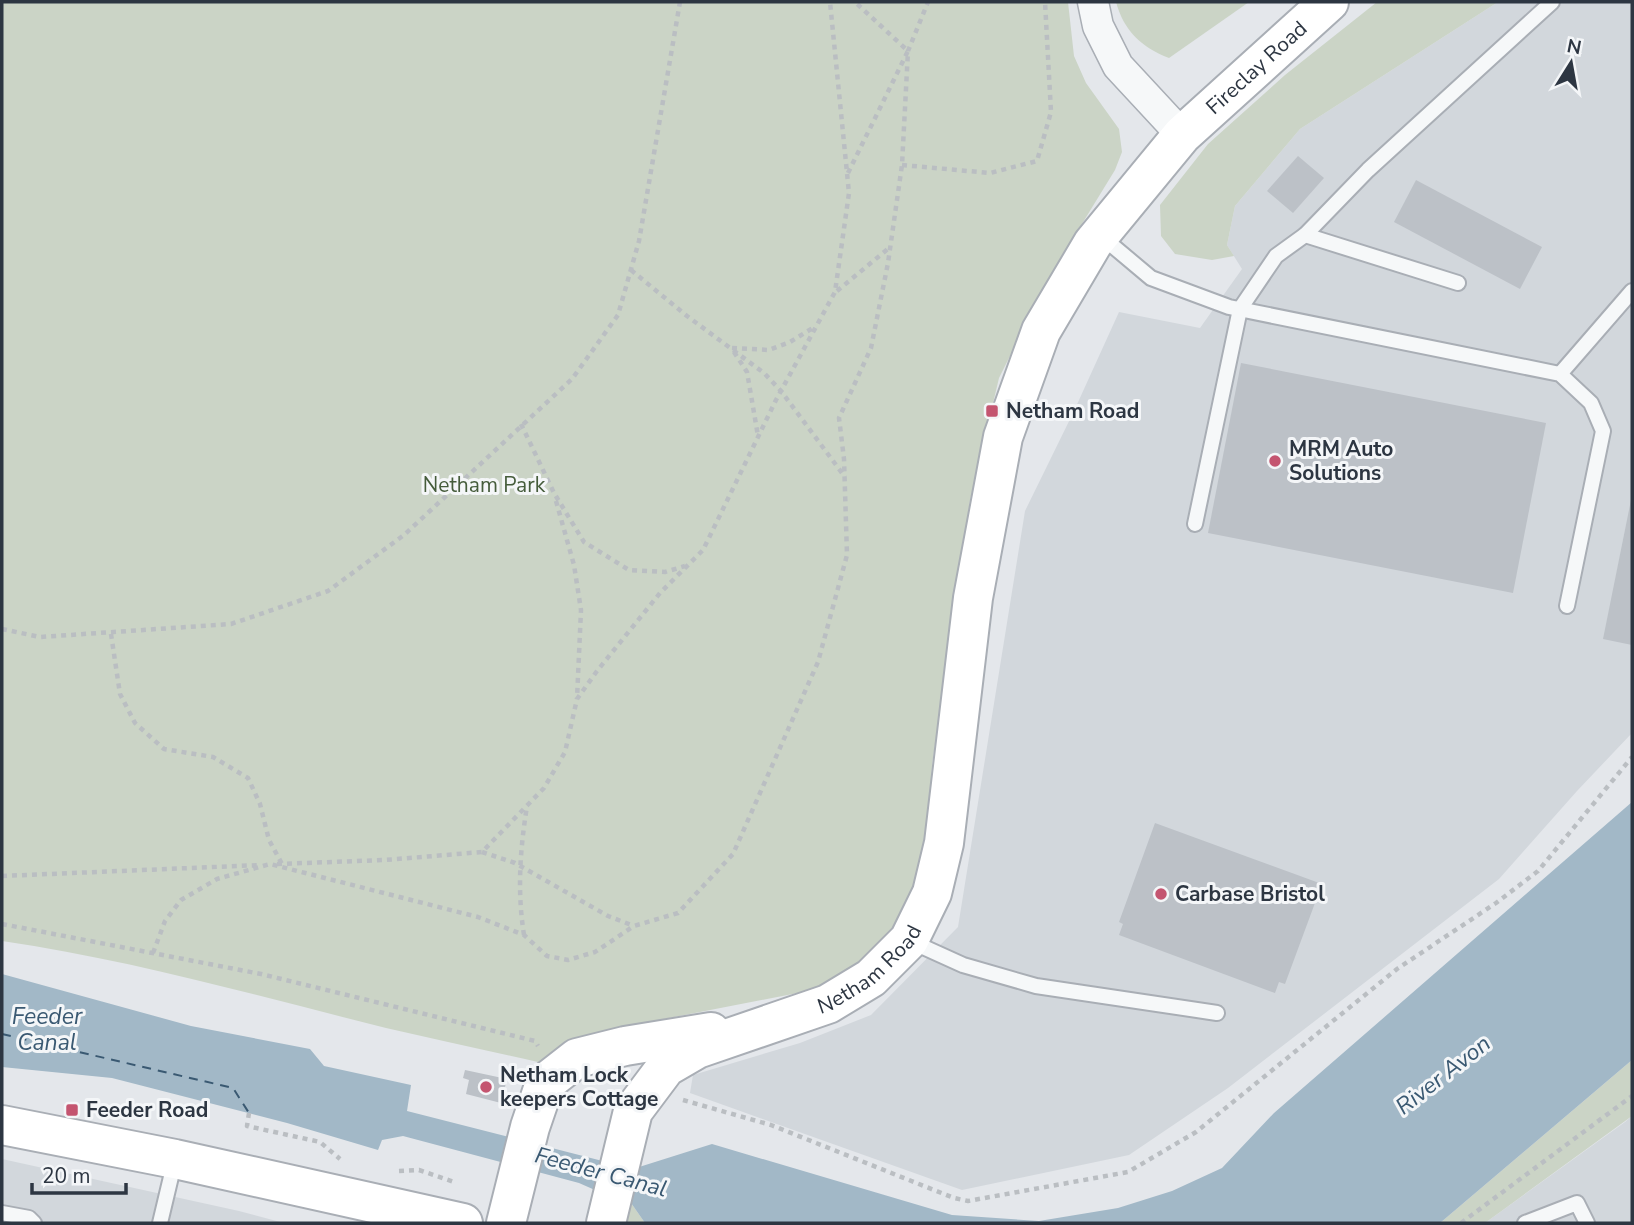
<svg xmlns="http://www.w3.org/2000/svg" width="1634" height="1225" viewBox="0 0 1634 1225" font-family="'Nunito Sans',sans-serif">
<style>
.built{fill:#d2d7dc}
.green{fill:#cbd4c6}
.water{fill:#a2b8c7}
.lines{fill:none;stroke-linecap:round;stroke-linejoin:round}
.ferry{stroke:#3a5972;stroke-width:2;stroke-dasharray:9 7;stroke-linecap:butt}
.building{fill:#bcc1c7}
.lane-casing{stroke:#a9aeb5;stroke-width:18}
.street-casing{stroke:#a9aeb5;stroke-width:33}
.secondary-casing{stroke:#a9aeb5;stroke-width:42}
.path{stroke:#babec2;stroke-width:4.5;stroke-dasharray:5 5;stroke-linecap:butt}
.lane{stroke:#f6f8f9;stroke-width:14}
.street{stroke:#f6f8f9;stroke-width:30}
.secondary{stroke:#fff;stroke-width:38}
.poi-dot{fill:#c45570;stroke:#f4f6f8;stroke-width:2.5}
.labels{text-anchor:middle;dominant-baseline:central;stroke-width:6;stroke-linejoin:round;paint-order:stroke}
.street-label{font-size:21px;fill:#2d3642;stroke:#f4f6f8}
.poi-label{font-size:21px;font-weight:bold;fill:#2d3642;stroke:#f4f6f8;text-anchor:start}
.park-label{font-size:21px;fill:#455c3b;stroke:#f4f6f8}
.water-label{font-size:23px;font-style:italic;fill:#3a5972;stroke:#f4f6f8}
</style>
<rect width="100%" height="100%" fill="#e4e7eb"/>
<!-- built -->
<g class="built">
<polygon points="1498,2 1632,2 1632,733 1577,791 1499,879 1228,1088 1129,1155 962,1190 690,1093 693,1075 800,1043 871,1015 958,927 1025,511 1074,411 1119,312 1200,328 1242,269 1227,245 1235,206 1300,129"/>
<polygon points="1632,1116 1632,1223 1485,1223 1625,1122"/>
<polygon points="2,1159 239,1211 284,1223 2,1223"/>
</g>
<!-- green -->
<g class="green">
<path d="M2,2h1066l6,54 12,27 33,46 3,23 -7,18 -65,106 -51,102 -29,122 -38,265 -5,88 -29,72 -33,38 -52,27 -190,37 -44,11 -37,25c-52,-12 -104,-23 -156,-35 -128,-32 -254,-68 -384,-87z"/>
<path d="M1116,2h133l-80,56c-28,-11 -45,-27 -53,-56z"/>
<polygon points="1377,2 1498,2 1300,129 1235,206 1227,245 1234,256 1212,260 1175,254 1161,236 1160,205 1208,144 1285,75"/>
<polygon points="1632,1060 1632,1116 1485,1223 1440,1223"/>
<polygon points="629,1200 645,1223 623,1223"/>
</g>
<!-- water -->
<polygon class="water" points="1632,802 1632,1060 1440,1223 645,1223 629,1200 604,1194 579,1183 403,1136 382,1140 378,1150 287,1123 112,1078 2,1067 2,974 191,1026 310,1049 324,1066 411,1085 407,1111 622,1166 636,1168 712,1144 952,1215 1039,1221 1118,1208 1172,1191 1222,1168 1274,1113"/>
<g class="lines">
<!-- ferry -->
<polyline class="ferry" points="2,1034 233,1088 249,1113"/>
</g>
<!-- building -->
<g class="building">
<polygon points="1298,156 1324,178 1293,213 1267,191"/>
<polygon points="1416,180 1542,247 1520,289 1394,222"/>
<polygon points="1241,363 1546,423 1513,593 1208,533"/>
<polygon points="1631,500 1632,500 1632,645 1603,639"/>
<polygon points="1155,823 1322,884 1285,984 1279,982 1275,993 1119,935 1123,924 1119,922"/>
<polygon points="465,1070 507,1079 501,1103 466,1094 469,1080 463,1078"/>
</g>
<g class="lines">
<!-- lane casing -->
<g class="lane-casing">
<g id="lane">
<polyline points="1305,235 1458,283"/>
<polyline points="1101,236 1151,278 1229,307 1560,374 1591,403 1603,431 1567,606"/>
<polyline points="1560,374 1632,291"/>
<polyline points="1195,524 1240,309 1276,256 1305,235 1368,170 1552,2"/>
<polyline points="910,941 963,965 1036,986 1217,1013"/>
<polyline points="2,1213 29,1218 34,1223"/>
<polyline points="160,1223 175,1160"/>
<polyline points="1525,1223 1577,1203 1587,1223"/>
</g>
</g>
<!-- street casing -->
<g class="street-casing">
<polyline id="street" points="1093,2 1098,26 1118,66 1182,135"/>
</g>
<!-- secondary casing -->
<g class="secondary-casing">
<g id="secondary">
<polyline points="2,1125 175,1159 463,1223"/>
<polyline points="506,1223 530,1127 545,1083 577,1058 625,1046 711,1032"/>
<path id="s1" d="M606,1223l27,-112 33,-44 31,-18 131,-45 43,-26 38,-38 23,-47 12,-50 29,-245 30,-161 38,-106 52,-88 89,-108 147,-133"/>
</g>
</g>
<!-- path -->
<g class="path">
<polyline points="902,165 990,173 1037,161 1051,112 1045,2"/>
<polyline points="848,173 908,51 855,2"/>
<polyline points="631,270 687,316 764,373 781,391 845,477"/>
<polyline points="837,291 889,248"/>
<polyline points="732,348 769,350 790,342 816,326"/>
<polyline points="734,352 747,372 758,436"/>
<polyline points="521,424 554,493 584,542 629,570 665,572 685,566"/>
<polyline points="556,501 574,565 581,610 577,699"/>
<polyline points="2,629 40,637 231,624 328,591 404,535 572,379 618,315 639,241 680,2"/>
<polyline points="111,634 120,694 135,723 164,749 213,757 248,778 260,804 269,840 282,864"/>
<polyline points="482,852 515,863 608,916 634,926"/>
<polyline points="277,864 385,860 482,852 544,788 565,752 577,699 597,671 660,593 703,550 776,400 835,292 849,193 830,2"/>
<polyline points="2,876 261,865"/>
<polyline points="2,924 261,974 535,1041 538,1046"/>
<path d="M524,935c-7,-44 -4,-85 3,-129"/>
<polyline points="153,953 165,921 181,900 217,879 270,864 478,917 524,935 547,956 568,960 595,952 634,926 678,913 733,854 818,662 847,555 844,459 839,418 871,348 888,263 902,165 908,51 928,2"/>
<polyline points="683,1100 771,1125 954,1198 968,1201 1128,1172 1196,1132 1397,969 1496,903 1538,871 1632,757"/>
<polyline points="249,1113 247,1126 320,1142 340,1159"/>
<polyline points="399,1171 419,1170 454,1182"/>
<polyline points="1461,1223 1632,1096"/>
</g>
<!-- lane -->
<use href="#lane" class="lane"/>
<!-- street -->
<use href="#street" class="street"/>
<!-- secondary -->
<use href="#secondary" class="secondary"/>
</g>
<!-- markers -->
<g class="poi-dot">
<rect x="985" y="404" width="14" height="14" rx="3.5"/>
<circle cx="1275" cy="461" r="7"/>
<circle cx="1161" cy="894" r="7"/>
<circle cx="486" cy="1087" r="7"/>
<rect x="65" y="1103" width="14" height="14" rx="3.5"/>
</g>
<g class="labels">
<!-- street labels -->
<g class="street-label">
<text stroke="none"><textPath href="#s1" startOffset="1418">Fireclay Road</textPath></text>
<text stroke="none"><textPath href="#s1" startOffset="399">Netham Road</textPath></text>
</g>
<!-- poi labels -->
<g class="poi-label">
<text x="1006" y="411">Netham Road</text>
<text x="1289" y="449">MRM Auto<tspan x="1289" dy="24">Solutions</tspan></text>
<text x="1175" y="894">Carbase Bristol</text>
<text x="500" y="1075">Netham Lock<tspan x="500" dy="24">keepers Cottage</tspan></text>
<text x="86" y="1110">Feeder Road</text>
</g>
<!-- park labels -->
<g class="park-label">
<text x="484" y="485">Netham Park</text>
</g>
<!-- water labels -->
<g class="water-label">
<text x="47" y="1016">Feeder<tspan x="47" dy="26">Canal</tspan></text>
<text transform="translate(1443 1075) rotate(-38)">River Avon</text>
<text transform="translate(601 1172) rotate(15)">Feeder Canal</text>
</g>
</g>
<!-- border -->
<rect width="1634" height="1225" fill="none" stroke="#2d3642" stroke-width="7"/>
<!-- north arrow -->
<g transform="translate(1571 63) rotate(11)" stroke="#f4f6f8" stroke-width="5" paint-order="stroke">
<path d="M0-5L12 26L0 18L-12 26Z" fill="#2d3642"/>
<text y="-10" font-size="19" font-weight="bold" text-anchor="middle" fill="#2d3642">N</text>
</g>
<!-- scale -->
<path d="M32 1183v10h94v-10" fill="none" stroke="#2d3642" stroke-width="3.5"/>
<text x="42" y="1183" font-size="21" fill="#2d3642" stroke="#f4f6f8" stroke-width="5" paint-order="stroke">20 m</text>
</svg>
